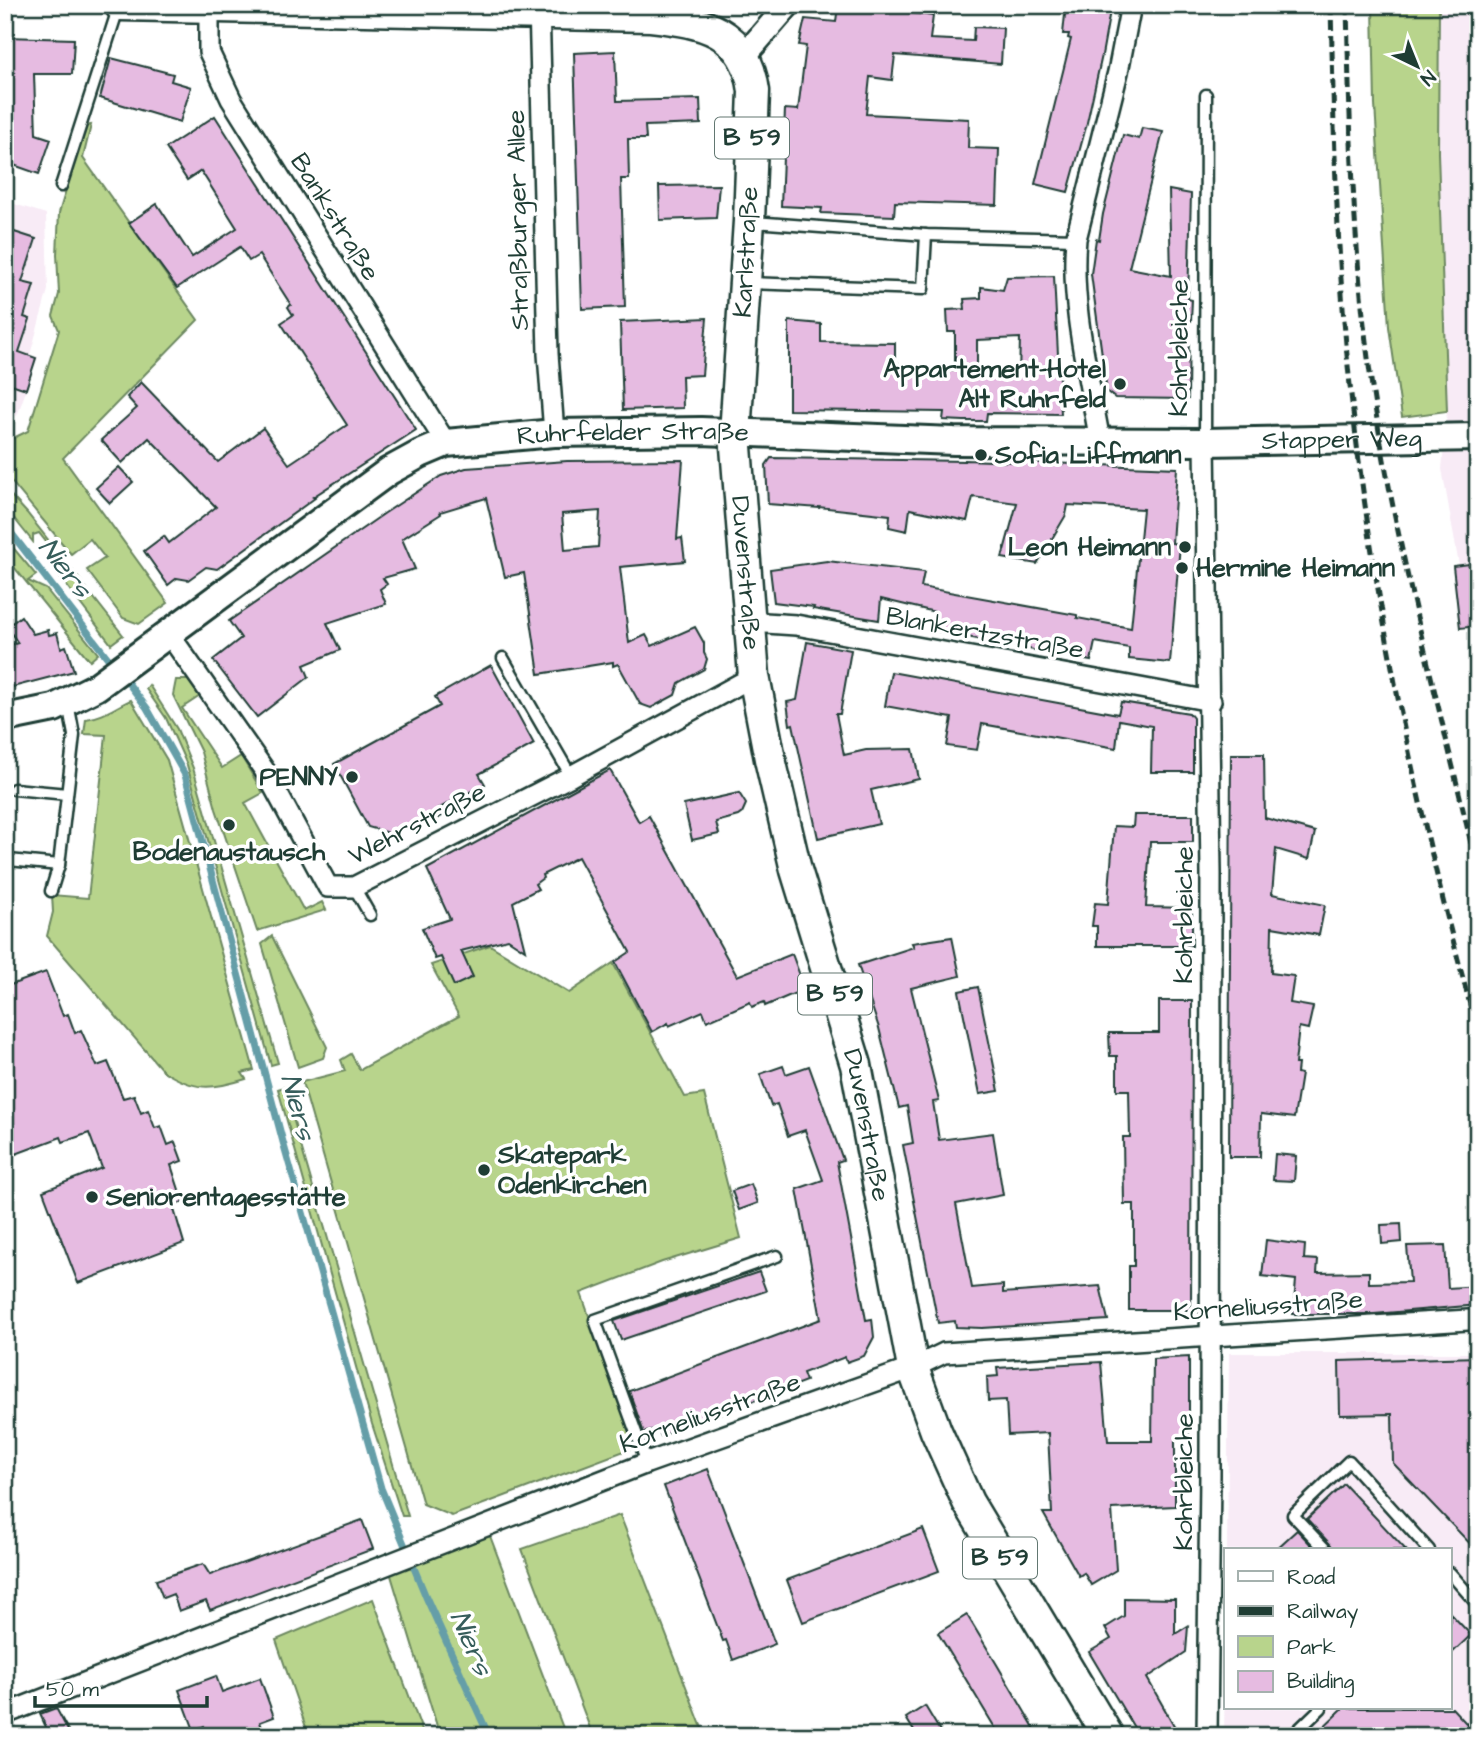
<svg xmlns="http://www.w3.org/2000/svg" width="1483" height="1741" viewBox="0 0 1483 1741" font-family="'Architects Daughter',sans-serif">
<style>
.built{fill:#f8ebf6}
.green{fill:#b8d48c;stroke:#6c8860;stroke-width:2}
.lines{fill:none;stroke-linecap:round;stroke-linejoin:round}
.stream{stroke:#659ea8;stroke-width:7}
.building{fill:#e6bbe1;stroke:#1f3d34;stroke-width:2;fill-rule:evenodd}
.service-casing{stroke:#1f3d34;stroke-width:15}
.minor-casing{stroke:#1f3d34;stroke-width:24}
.tertiary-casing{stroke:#1f3d34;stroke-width:28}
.secondary-casing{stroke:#1f3d34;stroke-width:32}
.primary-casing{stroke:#1f3d34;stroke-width:35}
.service{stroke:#fff;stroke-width:10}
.minor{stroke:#fff;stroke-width:19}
.tertiary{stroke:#fff;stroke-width:23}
.secondary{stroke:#fff;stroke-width:26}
.primary{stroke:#fff;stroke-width:30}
.rail{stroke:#1f3d34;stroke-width:5;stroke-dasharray:10 5;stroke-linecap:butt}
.poi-dot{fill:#1f3d34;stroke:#fff;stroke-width:2.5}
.labels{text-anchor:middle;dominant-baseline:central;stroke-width:7;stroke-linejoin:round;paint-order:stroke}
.shield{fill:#fff;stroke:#627771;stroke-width:2}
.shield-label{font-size:24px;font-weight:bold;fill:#1f3d34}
.street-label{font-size:26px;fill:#1f3d34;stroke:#fff}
.poi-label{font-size:26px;font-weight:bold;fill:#1f3d34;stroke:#fff;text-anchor:start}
.water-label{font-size:28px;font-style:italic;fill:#365d5b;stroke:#fff}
</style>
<rect width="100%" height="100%" fill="#fff"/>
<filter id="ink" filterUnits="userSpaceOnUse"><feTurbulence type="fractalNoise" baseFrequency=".0143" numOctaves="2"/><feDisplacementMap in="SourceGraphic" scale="14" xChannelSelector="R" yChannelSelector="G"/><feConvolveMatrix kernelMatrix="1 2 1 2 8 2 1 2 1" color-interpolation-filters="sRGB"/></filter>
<g filter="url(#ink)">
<!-- built -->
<g class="built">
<polygon points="1439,5 1478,5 1478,673 1442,469 1447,411 1438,153"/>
<polygon points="5,201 46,214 48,290 30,355 38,357 17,416 5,411"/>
<polygon points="1229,1353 1478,1353 1478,1736 1224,1736 1226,1609 1226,1708 1450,1708 1450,1550 1227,1550"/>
</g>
<!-- green -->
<g class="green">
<polygon points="1373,5 1439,5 1438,153 1447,411 1402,417 1389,327 1375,105"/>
<polygon points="91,125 83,158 198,320 63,458 168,603 139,624 123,618 87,570 105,558 90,539 71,554 5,474 5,442 28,431 59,330 53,316 59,294 57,254 59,213 85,126"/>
<polygon points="5,489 27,513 123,635 111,644 54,569 61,561 39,533 33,535 33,542 5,507"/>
<polygon points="5,538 36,575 28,581 46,589 98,654 90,661 5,556"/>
<polygon points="176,680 188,680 200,696 182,708 222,768 241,756 263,793 245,803 304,911 322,902 326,910 257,931 216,809 201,752 173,695"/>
<polygon points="149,685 177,729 193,768 278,1063 271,1065 187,765 166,718 146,689"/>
<path d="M131,700l36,60 87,310 -12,3 4,6c-35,11 -51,12 -83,-8l-116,-135 6,-24 -1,-17 36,3 18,-163 -22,-1 2,-15c18,-2 29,-12 45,-19z"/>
<polygon points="272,936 327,1047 323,1058 298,1067 262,944"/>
<polygon points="490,945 569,993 613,963 685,1097 704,1094 741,1238 662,1262 581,1293 635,1447 452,1516 423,1504 302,1082 345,1071 341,1060 351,1054 360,1070 459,1016 431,965"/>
<polygon points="284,1087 408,1516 402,1516 372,1424 278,1089"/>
<polygon points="620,1515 705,1736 593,1736 522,1549"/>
<polygon points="490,1536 566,1736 440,1736 390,1572"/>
<polygon points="373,1599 424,1736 309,1736 276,1640"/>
</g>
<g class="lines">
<!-- stream -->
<g class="stream">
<polyline points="5,525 114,666"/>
<polyline points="122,675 147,708 185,775 283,1142 381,1488 426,1597 489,1736"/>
</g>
</g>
<!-- building -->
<g class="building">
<polygon points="838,5 858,5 933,16 930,39 973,41 974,27 1003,28 1001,64 895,55 892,80 870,77 866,114 969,119 968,148 999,149 997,205 895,202 894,216 821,213 822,208 781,206 785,109 798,110 806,46 799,45 805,19 836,22"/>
<polygon points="1066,5 1111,5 1102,55 1086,127 1068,192 1035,184 1071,39 1068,38 1069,34 1063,34"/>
<polygon points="5,37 74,39 72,74 34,74 36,134 51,139 39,174 5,162"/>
<polygon points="615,51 617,101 700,99 701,124 645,126 646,139 628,139 629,179 621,179 625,307 582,309 574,53"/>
<polygon points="111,58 173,74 171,81 191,87 180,122 100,98"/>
<polygon points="215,116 416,430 313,497 315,498 217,569 206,567 188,580 177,578 168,585 144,551 164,536 169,543 216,507 149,438 122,463 101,440 137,408 127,397 141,382 218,462 263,428 289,464 347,425 281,323 293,315 288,307 291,305 259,255 249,261 240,247 177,288 129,223 157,204 192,257 237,228 201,171 187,180 166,148"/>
<polygon points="1142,128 1163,132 1129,268 1171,276 1169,190 1191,194 1188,299 1192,300 1191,321 1189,321 1188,399 1115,398 1107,392 1091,274 1096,239 1099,240 1103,214 1123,135 1139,139"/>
<polygon points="719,185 716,218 660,220 659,186"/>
<polygon points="5,229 36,239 22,282 34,285 24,317 30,319 19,352 36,358 26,389 5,382"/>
<path d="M1054,276l7,138 -74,-1 -1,8h-22l-21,-1 1,-8 -155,-2v-89l32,3v18l74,1v16l8,11 52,1v-39h-7l-1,-22 18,-1 -1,-10 17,-1v-11l22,3 4,-13zM1020,338l-1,39 -42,-1v-36z"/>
<polygon points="707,318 702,375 682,376 683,408 623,410 620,322"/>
<polygon points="771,458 965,461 965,460 1177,468 1172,543 1180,544 1170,663 1129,659 1129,648 1095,642 1091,661 931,630 935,612 881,599 879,620 813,609 814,607 774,602 770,569 827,561 924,572 921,587 1077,615 1077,618 1131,628 1143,509 1068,505 1066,515 1037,564 1002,558 1017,503 973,497 967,521 910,509 907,531 889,527 890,515 819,507 819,508 768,504 766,465"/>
<path d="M683,460l-6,79 5,-1 3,23 -65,6 9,76 17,-8 6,11 43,-19 9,16v10l3,6 -3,10 -25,14 -4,12 -24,13 -11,-4 -22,-40 -5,2v-4l-74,12 -15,-101 -19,4 -19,-79 -46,14 1,2 -39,25 13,30 -32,9 4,6 -7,5 6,15 -59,19 13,27 -36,15 5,12 -52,40 -44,-57 28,-22 -12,-17 156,-108 56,-37 25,-8 101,-7zM600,511l-2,36 -33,3 -3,-36z"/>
<polygon points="119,467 133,482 110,503 96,488"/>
<polygon points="1478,563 1478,626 1460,628 1453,566"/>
<polygon points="21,616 33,634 48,630 49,635 57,633 61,648 66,646 74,671 5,689 5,646 18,643 7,627"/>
<polygon points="807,642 851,650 840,714 836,714 844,755 866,750 913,749 919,779 871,790 879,824 818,838 793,724 790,725 787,702 797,700"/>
<polygon points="491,665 534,744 479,774 485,784 438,809 442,816 426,824 422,817 392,834 368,827 334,764 440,706 435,697"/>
<polygon points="891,672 1118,714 1121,702 1189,713 1193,718 1193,772 1151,772 1152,726 1119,720 1116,748 982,724 977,750 947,746 952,718 885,706"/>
<polygon points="1231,754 1264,754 1265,818 1315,832 1309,859 1276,849 1272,894 1325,905 1319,935 1272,927 1271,973 1294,976 1290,1003 1313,1007 1308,1029 1299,1027 1295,1064 1298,1064 1297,1073 1301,1074 1294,1118 1261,1114 1260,1157 1229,1157"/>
<polygon points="610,770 639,822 649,816 737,976 792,954 805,989 765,1006 764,1002 752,1007 750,1002 707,1021 703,1011 669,1026 668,1023 652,1032 615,962 630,952 578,857 542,875 543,878 535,884 538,889 513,902 525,950 508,939 461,951 473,977 454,986 441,957 435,959 422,928 450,919 427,869"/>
<polygon points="739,793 746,804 742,813 738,816 716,822 719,834 692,840 684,805"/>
<polygon points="1134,815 1193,815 1193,842 1150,842 1146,907 1192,908 1192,946 1097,946 1097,926 1092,926 1095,903 1108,904 1114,826 1133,827"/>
<polygon points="952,937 960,976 911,988 939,1101 933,1102 939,1140 993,1133 1003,1195 956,1204 972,1288 1003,1285 1003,1293 1100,1286 1108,1320 982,1328 956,1327 955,1321 938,1323 903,1145 913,1143 907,1106 899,1108 879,1028 858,965 914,947 912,943"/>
<polygon points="46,972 63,1016 68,1014 75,1033 81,1030 97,1066 108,1062 123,1098 134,1095 141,1113 148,1110 155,1128 161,1126 168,1145 175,1142 182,1161 171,1165 183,1202 173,1206 184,1243 78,1283 43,1191 102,1168 89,1133 63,1142 61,1137 5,1158 5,987"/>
<polygon points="978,987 999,1091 980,1094 959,991"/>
<polygon points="1159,1001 1192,1001 1191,1310 1129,1310 1129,1266 1134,1266 1134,1204 1124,1204 1123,1137 1130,1137 1129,1090 1117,1090 1117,1056 1110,1056 1109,1033 1159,1033"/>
<polygon points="783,1066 786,1074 809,1066 843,1160 837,1162 866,1320 872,1319 874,1337 864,1356 847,1362 845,1357 803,1373 806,1381 661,1436 658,1428 644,1433 629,1391 821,1319 797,1189 823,1180 805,1130 788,1136 777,1104 771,1106 760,1074"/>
<polygon points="1275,1154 1296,1156 1294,1181 1273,1180"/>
<polygon points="751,1184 758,1203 739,1210 732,1191"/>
<polygon points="1401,1224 1402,1242 1382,1244 1381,1225"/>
<polygon points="1266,1240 1305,1245 1304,1259 1318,1260 1317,1273 1369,1272 1369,1283 1410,1282 1407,1246 1445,1245 1448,1288 1478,1286 1478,1305 1374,1314 1293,1314 1296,1280 1262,1276"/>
<polygon points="759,1272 766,1291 621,1340 614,1321"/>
<polygon points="1189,1357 1189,1441 1175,1441 1175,1506 1112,1509 1116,1570 1091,1585 1084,1573 1079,1576 1043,1513 1052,1513 1048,1433 1008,1435 1006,1400 988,1401 987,1377 998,1376 997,1368 1101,1362 1108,1441 1152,1441 1153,1359"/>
<polygon points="1478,1357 1478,1552 1393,1463 1392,1414 1340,1415 1339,1361"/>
<polygon points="708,1469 775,1644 733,1660 726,1640 723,1641 664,1486"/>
<polygon points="1344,1484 1406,1550 1333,1550 1331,1545 1307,1519"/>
<polygon points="362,1520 373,1549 210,1610 206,1601 179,1611 173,1594 163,1598 156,1580 203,1564 210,1575"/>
<polygon points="923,1529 939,1571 803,1622 787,1580"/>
<polygon points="1297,1530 1316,1550 1275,1550"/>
<polygon points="1124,1598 1175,1599 1175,1634 1188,1626 1186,1652 1147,1678 1180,1736 1139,1736 1089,1652 1111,1639 1105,1628 1124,1616"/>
<polygon points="1450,1613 1471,1635 1450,1655"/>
<polygon points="967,1615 996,1663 1039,1736 1000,1736 938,1633"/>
<polygon points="216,1676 222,1692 260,1678 274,1717 260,1722 265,1736 208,1736 204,1726 194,1730 179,1690"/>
<polygon points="925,1706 943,1736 917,1736 906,1718"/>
<polygon points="56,1708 71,1736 50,1736 40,1714"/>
<polygon points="1343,1708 1452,1708 1478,1736 1314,1736"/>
</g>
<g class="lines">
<!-- service casing -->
<g class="service-casing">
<g id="service">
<polyline points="61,186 118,9"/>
<polyline points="753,222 926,235 1076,239"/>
<polyline points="747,283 923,289 926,235"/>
<polyline points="1205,442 1206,95"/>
<polyline points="503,658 571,776"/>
<polyline points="14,789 67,794"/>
<polyline points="9,860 59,865"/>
<polyline points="354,887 370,915"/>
<polyline points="51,891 59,865 74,735 68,703"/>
<polyline points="647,1463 595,1320 777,1256"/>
<polyline points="1326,1550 1293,1515 1349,1461 1429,1550"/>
<polyline points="1450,1573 1478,1605"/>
<polyline points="1292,1736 1321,1708"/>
</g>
</g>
<!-- minor casing -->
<g class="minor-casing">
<g id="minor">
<polyline points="539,5 548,354 554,433"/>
<polyline points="209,8 209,52 231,99 446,443"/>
<path d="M1100,442c-11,-66 -30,-136 -24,-203l42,-167 13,-67"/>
<polyline points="1205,442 1211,873 1210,1475 1207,1736"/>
<polyline points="749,622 796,625 1211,701"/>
<polyline points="169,634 267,774 328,887 354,887 571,776 754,676"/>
<polyline points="5,1714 647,1463 913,1368 944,1353 1468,1320"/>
</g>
</g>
<!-- tertiary casing -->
<g class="tertiary-casing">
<polyline id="tertiary" points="744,56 788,5"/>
</g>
<!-- secondary casing -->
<g class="secondary-casing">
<g id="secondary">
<path id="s1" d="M5,718l49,-10 42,-21 293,-216 31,-17 26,-11 108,-10 147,-2 253,10 251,1 273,-5"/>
</g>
</g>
<!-- primary casing -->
<g class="primary-casing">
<g id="primary">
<path id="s2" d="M120,5l531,11c52,6 95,14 103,75l-5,130 -14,213 19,242 16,83 26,111 60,195 57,303 23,63 32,71 140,234"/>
</g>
</g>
<!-- service -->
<use href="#service" class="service"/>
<!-- minor -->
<use href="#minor" class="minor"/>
<!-- tertiary -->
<use href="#tertiary" class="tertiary"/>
<!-- secondary -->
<use href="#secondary" class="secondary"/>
<!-- primary -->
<use href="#primary" class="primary"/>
<!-- rail -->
<g class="rail">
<path d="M1331,5c3,136 6,272 22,407 24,210 69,419 125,622"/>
<path d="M1347,5c3,135 7,269 28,402 25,158 68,312 103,467"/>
</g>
</g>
</g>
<!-- markers -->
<g class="poi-dot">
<circle cx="1120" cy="384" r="7"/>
<circle cx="981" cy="455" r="7"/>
<circle cx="1185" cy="547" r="7"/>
<circle cx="1182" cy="568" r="7"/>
<circle cx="352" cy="777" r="7"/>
<circle cx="229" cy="825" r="7"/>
<circle cx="484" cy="1170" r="7"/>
<circle cx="92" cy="1197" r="7"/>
</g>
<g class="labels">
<!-- shield labels -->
<g class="shield">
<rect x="715" y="117.5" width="74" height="41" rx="5"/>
<rect x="798" y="973.5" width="74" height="41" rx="5"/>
<rect x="963" y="1537.5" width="74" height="41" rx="5"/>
</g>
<g class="shield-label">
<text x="752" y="138">B 59</text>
<text x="835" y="994">B 59</text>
<text x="1000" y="1558">B 59</text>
</g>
<!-- street labels -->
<g class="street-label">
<text transform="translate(335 217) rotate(58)">Bankstraße</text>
<text transform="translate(518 220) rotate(-91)">Straßburger Allee</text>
<text transform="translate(746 252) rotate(-87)">Karlstraße</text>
<text transform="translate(1179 348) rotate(-90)">Kohrbleiche</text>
<text stroke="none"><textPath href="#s1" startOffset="712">Ruhrfelder Straße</textPath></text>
<text stroke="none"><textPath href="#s1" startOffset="1421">Stapper Weg</textPath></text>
<text stroke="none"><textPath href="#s2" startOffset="1155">Duvenstraße</textPath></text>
<text transform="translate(985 633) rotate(10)">Blankertzstraße</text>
<text transform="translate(417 824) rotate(-27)">Wehrstraße</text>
<text transform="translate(1184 915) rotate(-90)">Kohrbleiche</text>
<text stroke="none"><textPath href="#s2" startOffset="1722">Duvenstraße</textPath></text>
<text transform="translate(1268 1306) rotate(-4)">Korneliusstraße</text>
<text transform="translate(710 1413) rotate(-20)">Korneliusstraße</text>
<text transform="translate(1184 1482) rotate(-90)">Kohrbleiche</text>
</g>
<!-- poi labels -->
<g class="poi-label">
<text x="1106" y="369" text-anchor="end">Appartement-Hotel<tspan x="1106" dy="30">Alt Ruhrfeld</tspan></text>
<text x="995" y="455">Sofia Liffmann</text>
<text x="1171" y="547" text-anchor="end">Leon Heimann</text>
<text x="1196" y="568">Hermine Heimann</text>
<text x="338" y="777" text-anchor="end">PENNY</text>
<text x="229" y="852" text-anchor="middle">Bodenaustausch</text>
<text x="498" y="1155">Skatepark<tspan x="498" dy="30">Odenkirchen</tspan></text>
<text x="106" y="1197">Seniorentagesstätte</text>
</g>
<!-- water labels -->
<g class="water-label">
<text transform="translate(65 568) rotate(52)">Niers</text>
<text transform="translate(298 1107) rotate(75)">Niers</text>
<text transform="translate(471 1643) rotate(67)">Niers</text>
</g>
</g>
<!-- margin -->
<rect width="1483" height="1741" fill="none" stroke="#fff" stroke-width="28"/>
<rect x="14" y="14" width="1455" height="1713" fill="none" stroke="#1f3d34" stroke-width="2.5" filter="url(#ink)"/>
<!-- legend -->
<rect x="1224" y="1548" width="228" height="161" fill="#ffffff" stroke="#a5b1ae" stroke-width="2"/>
<rect x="1238" y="1571" width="35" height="10" fill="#ffffff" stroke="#a5b1ae" stroke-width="2"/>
<text x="1287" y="1584" font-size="21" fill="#1f3d34">Road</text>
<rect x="1238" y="1606" width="35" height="10" fill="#1f3d34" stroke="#a5b1ae" stroke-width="2"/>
<text x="1287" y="1618" font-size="21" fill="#1f3d34">Railway</text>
<rect x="1238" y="1636" width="35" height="21" fill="#b8d48c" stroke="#a5b1ae" stroke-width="2"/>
<text x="1287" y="1654" font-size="21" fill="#1f3d34">Park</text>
<rect x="1238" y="1671" width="35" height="21" fill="#e6bbe1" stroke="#a5b1ae" stroke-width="2"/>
<text x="1287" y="1688" font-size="21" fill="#1f3d34">Building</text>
<!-- north arrow -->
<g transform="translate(1417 66) rotate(137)" stroke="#ffffff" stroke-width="5" paint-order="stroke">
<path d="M0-5L12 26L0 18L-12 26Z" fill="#1f3d34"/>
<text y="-10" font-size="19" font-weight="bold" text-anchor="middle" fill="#1f3d34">N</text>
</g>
<!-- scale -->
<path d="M35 1696v10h172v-10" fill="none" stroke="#1f3d34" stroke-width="3.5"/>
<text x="46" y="1696" font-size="21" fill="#1f3d34" stroke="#ffffff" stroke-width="5" paint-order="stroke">50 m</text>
</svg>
